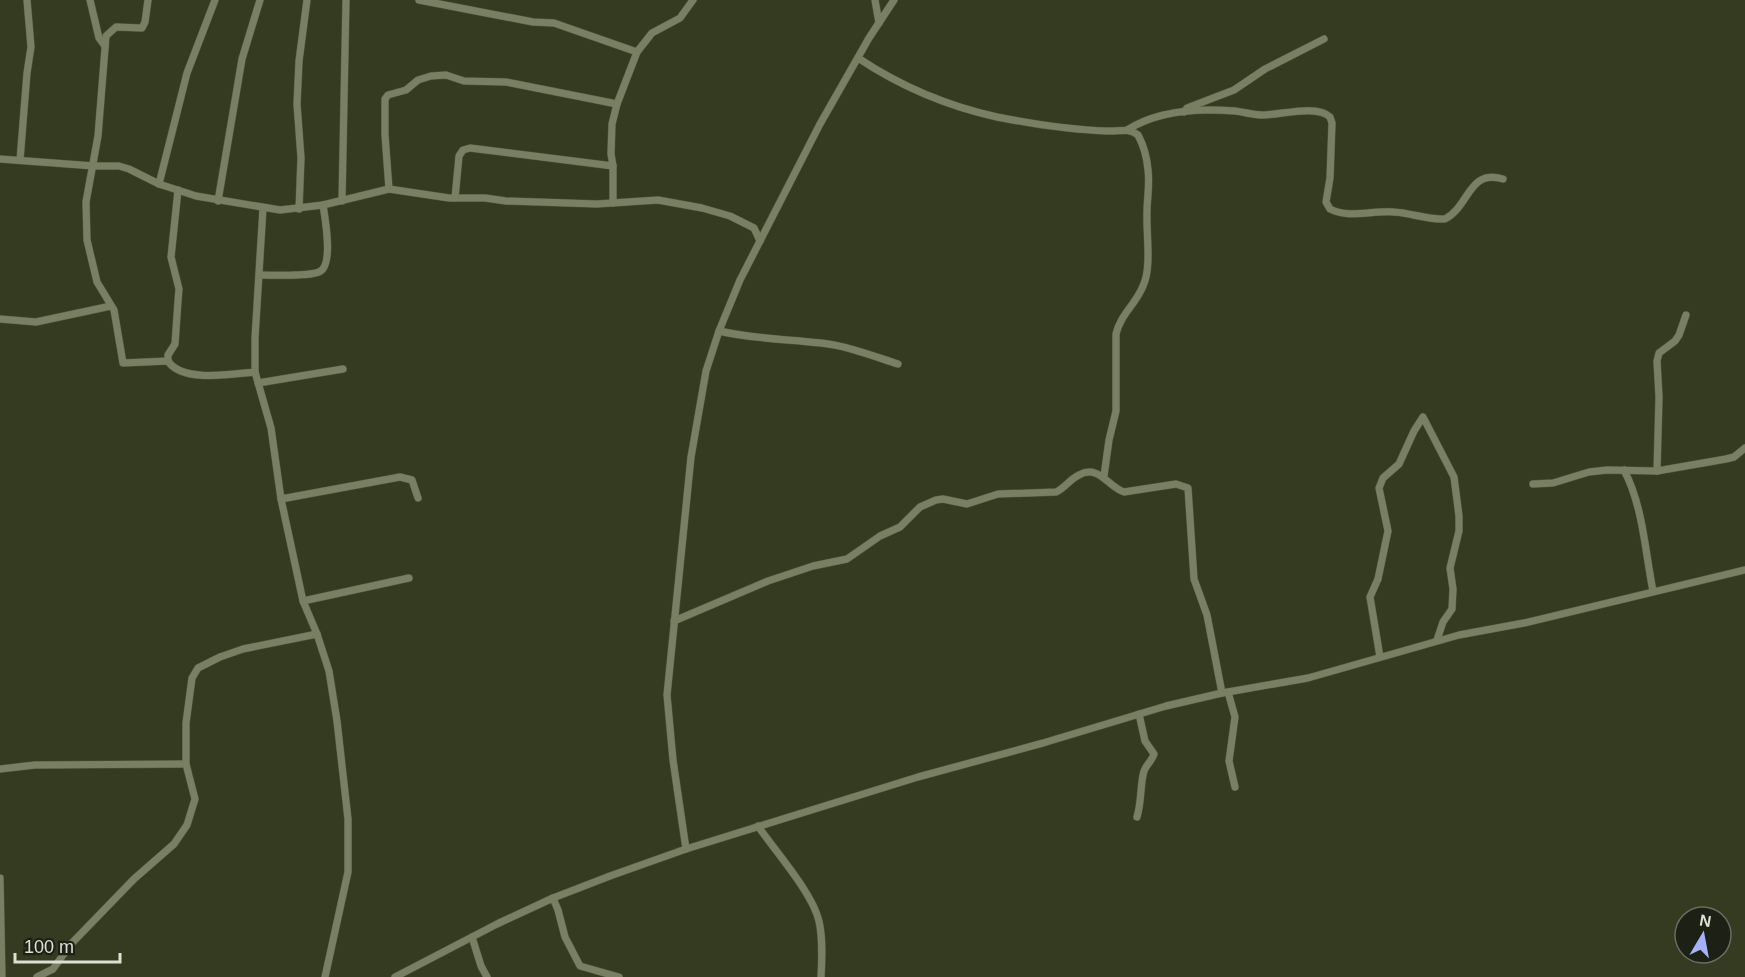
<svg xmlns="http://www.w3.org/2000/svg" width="1745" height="977" viewBox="0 0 1745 977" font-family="Helvetica,sans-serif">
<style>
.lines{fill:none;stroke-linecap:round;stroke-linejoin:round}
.minor-casing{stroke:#51573f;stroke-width:8}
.minor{stroke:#787f62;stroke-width:7}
</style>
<rect width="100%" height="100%" fill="#343b20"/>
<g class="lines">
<!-- minor casing -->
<g class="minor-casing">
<g id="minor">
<polyline points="90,0 99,38 105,46"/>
<path d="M148,0l-3,22 -3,6 -26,-1 -10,9 -8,100 -12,66 1,38 10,42 17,28 9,53 45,-2c14,22 64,13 87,11v-34l8,-130"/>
<polyline points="419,0 533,22 554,23 637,52"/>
<polyline points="875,0 879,23"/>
<path d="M858,58c42,28 89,48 139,59 36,7 74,13 110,14 11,1 21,-4 31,4 6,11 9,23 10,35 2,14 -1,29 -1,42 -1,21 5,55 -4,74 -7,18 -23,29 -27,48v77l-7,29 -5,36"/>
<polyline points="1184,112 1187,108 1234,90 1265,69 1324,39"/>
<path d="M1127,130c31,-20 72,-22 108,-19 9,1 18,4 28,4 18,0 54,-11 67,2l2,6 -2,55 -4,24 4,7c19,10 43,1 64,3 17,1 34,8 51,7 25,-13 23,-50 58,-40"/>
<polyline points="0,159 94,166 119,166 129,169 159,184 196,196 280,210 323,205 389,189 449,198 485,198 506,201 597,204 658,200 702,208 730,216 754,228 760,241"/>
<polyline points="20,160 27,73 31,47 27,0"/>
<polyline points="159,184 187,73 215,0"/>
<polyline points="389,189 385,135 385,99 388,95 406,90 418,80 431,76 446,75 464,81 506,82 617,104"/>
<polyline points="455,198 459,156 463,150 470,148 613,166"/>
<polyline points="218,201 242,59 260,0"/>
<polyline points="342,201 346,0"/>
<polyline points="613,203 613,166 611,154 612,124 617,104 637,52 652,33 680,18 693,0"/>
<polyline points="299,209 301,158 297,104 299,61 307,0"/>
<path d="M259,275c14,0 48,2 60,-3 15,-6 6,-54 4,-67"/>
<polyline points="0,319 36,322 111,306"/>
<path d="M719,331c34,8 68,8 102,12 27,3 52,13 77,21"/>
<polyline points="168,361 168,355 175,344 178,301 179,289 171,257 178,190"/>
<polyline points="255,372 271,428 281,499 303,601 317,634 329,671 337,721 348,819 348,872 325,977"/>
<polyline points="258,383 343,369"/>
<path d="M1624,470c19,36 21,81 29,121"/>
<polyline points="1657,471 1659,397 1657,361 1659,353 1675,341 1679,335 1686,315"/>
<polyline points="1533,484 1553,483 1589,472 1607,470 1657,471 1726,459 1734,457 1745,448"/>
<polyline points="281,499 400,477 412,480 418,498"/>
<polyline points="303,601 409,578"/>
<path d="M674,621l94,-40 45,-15 34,-7 33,-23 20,-9 20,-20 16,-7 7,-1 24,5 31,-10 58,-2c9,-4 14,-13 23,-17 20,-11 29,12 45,17l52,-8 12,4 6,91 13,36 15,78"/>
<polyline points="1380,657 1370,597 1378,579 1388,531 1379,488 1383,478 1399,464 1414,431 1423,417 1454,477 1459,516 1459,531 1450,568 1453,589 1452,609 1443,622 1437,640"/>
<polyline points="1228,692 1235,717 1229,761 1235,787"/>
<polyline points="0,769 35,765 186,764"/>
<path d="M1137,817c5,-17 3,-33 7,-46 2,-6 8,-10 10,-17l-9,-13 -6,-27"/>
<path d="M758,826c17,25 54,66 61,95 4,18 3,38 2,56"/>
<polyline points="686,849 673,760 667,695 691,457 706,371 719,331 740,280 820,124 869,38 894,0"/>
<polyline points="0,878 2,977"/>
<polyline points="553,898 558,910 565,937 580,966 619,977"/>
<polyline points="472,937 481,966 487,977"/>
<polyline points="37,977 53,969 71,944 134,879 174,844 187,825 195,799 186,764 186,723 192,678 198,668 220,657 243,649 317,634"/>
<polyline points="395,977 497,924 553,898 610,876 686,849 918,777 1043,743 1166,706 1222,693 1308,678 1459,635 1524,623 1745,570"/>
</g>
</g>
<!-- minor -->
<use href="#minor" class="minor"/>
</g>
<!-- north arrow -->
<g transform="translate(1703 935) rotate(10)"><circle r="28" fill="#1d2014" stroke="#696d5f" stroke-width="1.5"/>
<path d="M0-4.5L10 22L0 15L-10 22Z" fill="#a4b2fc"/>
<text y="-9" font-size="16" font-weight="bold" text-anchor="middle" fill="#dbe0d0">N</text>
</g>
<!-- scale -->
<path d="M15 953v9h105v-9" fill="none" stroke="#dbe0d0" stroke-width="3"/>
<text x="24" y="953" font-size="18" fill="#dbe0d0" stroke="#1d2014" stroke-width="4.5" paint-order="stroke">100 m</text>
</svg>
